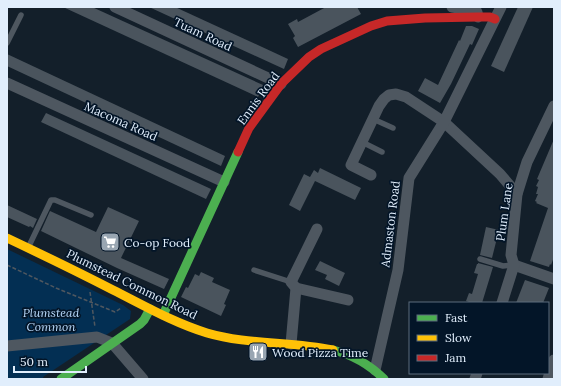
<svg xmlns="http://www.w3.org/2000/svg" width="561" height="386" viewBox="0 0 561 386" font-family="Lora,serif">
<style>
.green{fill:#032f53}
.building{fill:#4a545d}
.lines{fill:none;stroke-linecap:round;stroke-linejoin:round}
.path{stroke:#4f575f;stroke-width:1.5;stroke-dasharray:4 2;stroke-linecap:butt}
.lane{stroke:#4e5760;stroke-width:5.5}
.street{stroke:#4e5760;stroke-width:11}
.fast{stroke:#4caf50;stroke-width:9}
.slow{stroke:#ffc107;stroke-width:9}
.jam{stroke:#c62828;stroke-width:9}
.labels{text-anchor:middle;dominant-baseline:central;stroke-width:3.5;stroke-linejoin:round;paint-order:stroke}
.street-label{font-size:12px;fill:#e1eefc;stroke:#031528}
.poi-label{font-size:12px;fill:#e1eefc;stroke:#031528;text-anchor:start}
.park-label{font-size:12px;font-style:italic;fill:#b8d8f9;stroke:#031528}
</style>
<rect width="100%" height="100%" fill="#131f2a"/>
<!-- green -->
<polygon class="green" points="7,249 123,305 131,311 130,319 43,377 44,379 7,379"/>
<!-- building -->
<g class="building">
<polygon points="63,7 92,7 263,85 258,97"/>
<polygon points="149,7 175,7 288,59 284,69"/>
<polygon points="326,7 357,7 361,14 298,47 293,38 295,36 288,24 297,19 298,22"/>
<polygon points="518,7 533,7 504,72 491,66"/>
<polygon points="466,26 472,26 479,29 472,45 470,44 451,84 440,103 418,91 425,78 438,85 459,40 460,41"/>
<polygon points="7,54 225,156 221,166 7,66"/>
<polygon points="46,113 211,189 206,199 41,122"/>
<polygon points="554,139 554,257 551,265 550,264 549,267 530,261 548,208 536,203 537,202 535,201 538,194 536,194 538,187 536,186 539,180 537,179"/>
<polygon points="320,168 361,188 355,200 315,181 300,211 289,205 304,174 310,177 314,170 318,173"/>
<polygon points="7,205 37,219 33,228 30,226 29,227 7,217"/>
<polygon points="108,207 139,221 121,258 169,279 164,289 117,268 41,231 50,211 96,232"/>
<polygon points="486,227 499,230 492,258 480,255"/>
<polygon points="320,261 345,273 339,286 325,279 327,275 315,270"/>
<polygon points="478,263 493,267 482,303 472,303 466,301 469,293 472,294 478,274 474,273 477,264 478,264"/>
<polygon points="201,272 214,278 212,282 230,290 224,304 226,305 221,316 181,297 186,287 188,288 195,274 199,276"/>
<polygon points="525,280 549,288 543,303 516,303"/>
</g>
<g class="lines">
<!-- path -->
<g class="path">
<polyline points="7,265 56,288 115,312 121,308"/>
<polyline points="90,292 95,327"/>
</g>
<!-- lane -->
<g class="lane">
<polyline points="7,43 21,15"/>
<polyline points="373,119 393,128"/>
<polyline points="362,142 382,152"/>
<polyline points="28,248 51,200 55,200 91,215"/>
<polyline points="480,259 503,266 514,265"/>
<polyline points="254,270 291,282"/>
</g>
<!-- street -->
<g class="street">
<polyline points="115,7 281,84"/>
<polyline points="452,7 471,10 477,12 478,17"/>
<polyline points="7,83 224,182"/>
<polyline points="371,175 351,165 379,106 384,99 389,95 396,94 406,97 444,122 500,174 517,194"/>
<polyline points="514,265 554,279"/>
<polyline points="296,288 348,300"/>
<polyline points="502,303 514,265 511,255 517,194 527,162 554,106"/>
<polyline points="291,344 296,288 291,282 317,229"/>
<polyline points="7,346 97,337 112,343 143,379"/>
<polyline points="375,370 398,270 409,178 444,122 501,7"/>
<polyline points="475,379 477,373"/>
<polyline points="548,379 554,360"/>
</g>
<!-- fast -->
<g class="fast">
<polyline points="163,315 238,152"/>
<path d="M333,350c20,5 36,14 51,29"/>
<polyline points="61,379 140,324 144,320 150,309"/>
</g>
<!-- slow -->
<path class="slow" d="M7,238c36,17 71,34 106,52 30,15 61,33 94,43 41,12 84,8 126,17"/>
<!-- jam -->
<polyline class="jam" points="238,152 249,128 281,84 309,57 321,49 371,26 387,21 425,18 478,17 490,17 495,19"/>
</g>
<!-- icons -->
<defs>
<g id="supermarket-square" transform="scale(1)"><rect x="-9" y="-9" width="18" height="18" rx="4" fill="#99a6b2" stroke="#031528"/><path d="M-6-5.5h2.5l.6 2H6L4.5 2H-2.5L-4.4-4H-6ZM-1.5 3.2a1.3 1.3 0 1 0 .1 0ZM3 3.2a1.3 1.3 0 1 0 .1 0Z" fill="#fff"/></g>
<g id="restaurant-square" transform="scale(1)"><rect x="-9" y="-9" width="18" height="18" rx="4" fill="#99a6b2" stroke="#031528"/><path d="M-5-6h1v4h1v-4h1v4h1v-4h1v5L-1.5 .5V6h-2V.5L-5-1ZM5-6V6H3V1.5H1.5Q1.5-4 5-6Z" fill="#fff"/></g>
</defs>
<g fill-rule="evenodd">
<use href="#supermarket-square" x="110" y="242"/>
<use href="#restaurant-square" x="258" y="352"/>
</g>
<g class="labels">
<!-- street labels -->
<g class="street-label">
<text transform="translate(203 34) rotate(25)">Tuam Road</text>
<text transform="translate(258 98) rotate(-54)">Ennis Road</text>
<text transform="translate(121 121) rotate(24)">Macoma Road</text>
<text transform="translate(504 212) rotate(-82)">Plum Lane</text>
<text transform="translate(390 224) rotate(-83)">Admaston Road</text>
<text transform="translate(132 284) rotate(26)">Plumstead Common Road</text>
</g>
<!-- poi labels -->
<g class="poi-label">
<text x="124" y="242">Co-op Food</text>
<text x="272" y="352">Wood Pizza Time</text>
</g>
<!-- park labels -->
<g class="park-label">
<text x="51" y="312">Plumstead<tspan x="51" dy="14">Common</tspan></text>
</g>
</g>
<!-- border -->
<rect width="561" height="386" fill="none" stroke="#e1eefc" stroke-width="16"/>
<!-- legend -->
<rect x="409" y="302" width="140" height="72" fill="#031528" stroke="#5c6c7d"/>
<rect x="417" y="315" width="20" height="6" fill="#4caf50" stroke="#5c6c7d"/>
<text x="445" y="322" font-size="12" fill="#e1eefc">Fast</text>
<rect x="417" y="335" width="20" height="6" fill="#ffc107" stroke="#5c6c7d"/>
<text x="445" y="342" font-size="12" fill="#e1eefc">Slow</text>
<rect x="417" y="355" width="20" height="6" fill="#c62828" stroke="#5c6c7d"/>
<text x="445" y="362" font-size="12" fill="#e1eefc">Jam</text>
<!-- scale -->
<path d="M14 366v6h72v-6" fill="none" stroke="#e1eefc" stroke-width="2"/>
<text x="20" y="366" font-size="12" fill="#e1eefc" stroke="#031528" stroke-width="3" paint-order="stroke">50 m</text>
</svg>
